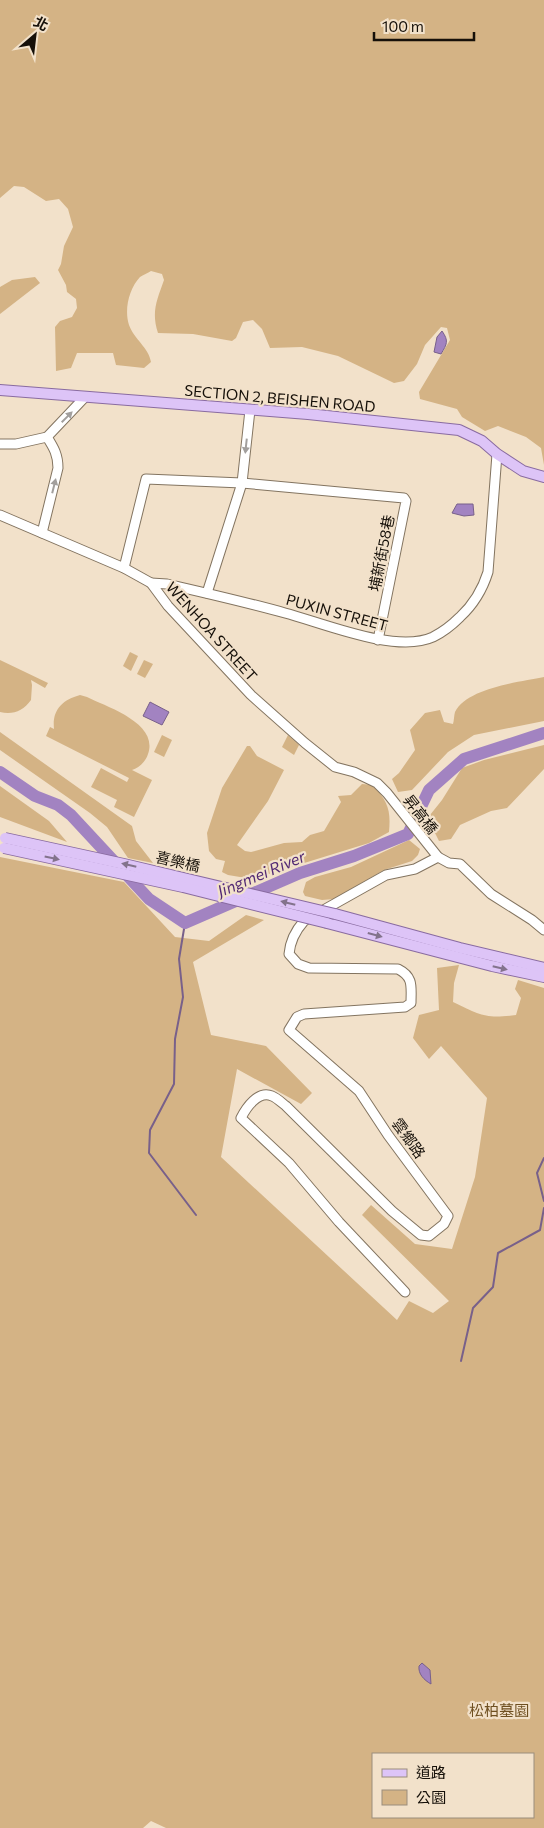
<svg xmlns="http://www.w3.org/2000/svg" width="544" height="1828" viewBox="0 0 544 1828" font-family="Commissioner,'Noto Sans TC',sans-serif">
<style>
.green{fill:#d4b385;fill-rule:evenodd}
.water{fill:#a283c1;stroke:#78608a}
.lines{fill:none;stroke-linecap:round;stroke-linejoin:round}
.stream{stroke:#78608a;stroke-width:2}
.river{stroke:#a283c1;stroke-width:12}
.minor-casing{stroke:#837460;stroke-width:11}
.major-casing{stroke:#896ba0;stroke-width:12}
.minor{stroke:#fff;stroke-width:9}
.major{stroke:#ddc4f7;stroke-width:10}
.major-bridge-casing{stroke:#896ba0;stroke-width:12;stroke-linecap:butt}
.major-bridge{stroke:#ddc4f7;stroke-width:10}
.oneway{fill:#a29f9d}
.oneway2{fill:#83738c}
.labels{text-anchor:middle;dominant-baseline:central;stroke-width:4.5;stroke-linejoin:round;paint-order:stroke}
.street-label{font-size:15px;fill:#161009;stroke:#f2e1ca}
.park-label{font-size:15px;fill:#6f5021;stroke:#f2e1ca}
.water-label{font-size:16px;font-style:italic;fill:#532a74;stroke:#f2e1ca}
</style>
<rect width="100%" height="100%" fill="#f2e1ca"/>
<!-- green -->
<g class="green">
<path d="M0,0h544v465l-3,-17 -15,-11 -28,-11 -13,5 -23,-14 -5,-8 -37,-10 -1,-7 31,-52 -3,-12 -6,-1 -16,18 -8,19 -13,17 -10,2 -56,-27 -36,-9 -32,1 -8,-19 -9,-9 -10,2 -7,16 -4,3 -39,-7 -35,-1c-7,-21 -1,-33 6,-53l-2,-6 -11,-3c-3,2 -8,4 -11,6 -11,12 -16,32 -11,48 5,14 20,23 22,37l-7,6 -28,-3 -3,-12h-36l-6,15 -15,3 -1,-44 5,-6 12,-4 5,-9 -1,-9 -9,-7 -1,-7 -8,-15 3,-6 3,-18 9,-19 -5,-18 -9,-10 -13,2 -22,-14 -10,-1 -14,12z"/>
<polygon points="35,277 40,283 0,314 0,287 12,280"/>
<polygon points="130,652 138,656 131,671 123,666"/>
<path d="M0,660l48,23 -3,5 -14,-8 1,5 -1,15c-8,11 -18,15 -31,12z"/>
<polygon points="144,660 153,664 145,678 137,674"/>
<path d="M544,677v44l-70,14 -26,17 -36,38 -14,2 -6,-13 7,-6 16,-23 -5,-20 15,-17 15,-3 4,12 9,2c1,-3 1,-9 2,-12 12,-24 64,-30 89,-35z"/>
<path d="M80,695l7,2c20,10 72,26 61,57 -2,7 -9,14 -16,16l20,10 -18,37 -20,-10 3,-7 -26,-13 10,-19 26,14 2,-4 -83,-42 4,-9 4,2c-2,-19 8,-29 26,-34z"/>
<polygon points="0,732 132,826 136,841 153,863 128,858 107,827 90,813 0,750"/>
<polygon points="162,735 172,740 164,757 154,752"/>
<polygon points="288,735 299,745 294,755 282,747"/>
<polygon points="544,745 544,769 507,808 491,811 460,825 451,839 439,841 430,823 430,815 442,800 462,768 484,760"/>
<path d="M247,746h3l7,10 27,14 -16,31 -31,44 8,6 6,1 33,-9 18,-1 8,-7 14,-4 17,-29 -3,-6 13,-1 11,-11 11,1c15,17 18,25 16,47l-20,11 -117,36 -24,-4 -6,-3 3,-11 -9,-2 -7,-8 -2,-18 15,-45z"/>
<polygon points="0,786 49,821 67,842 0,817"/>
<polygon points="409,840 420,849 418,855 412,861 384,870 334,899 322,900 305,896 303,892 306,882 315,877 351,867"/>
<path d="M0,857l124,25 51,55 34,4 37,-26 18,5 -71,42 18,73 55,11 46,47 -11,11 -64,-35 -16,88 176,163 12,-19 24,12 16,-12 -87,-86 9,-10 44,39 37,5 23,-72 12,-79 -46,-52 -12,13 -16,-21 6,-23 20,-5 -2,-42 22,-3 -5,18 -1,19c28,13 31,17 63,13l5,-17 -6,-9 3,-9 26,8v840h-378l-15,-7 -8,7h-143zM373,1754h160v63h-160z"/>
</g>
<!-- water -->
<g class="water">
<path d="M442,331c7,10 5,13 -1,23l-7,-2 3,-15z"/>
<polygon points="457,504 473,504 474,515 464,516 452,513"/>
<polygon points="150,702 169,712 162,725 143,716"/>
<path d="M422,1663l8,7 1,14c-7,-4 -13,-10 -12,-18z"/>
</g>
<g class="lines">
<!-- stream -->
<g class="stream">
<polyline points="185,923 179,959 183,997 175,1039 174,1084 150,1130 149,1153 196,1215"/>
<polyline points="544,1158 537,1173 544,1201"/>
<polyline points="461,1361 473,1308 493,1287 498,1253 540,1230 544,1208"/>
</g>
<!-- river -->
<polyline class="river" points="0,772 35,796 58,805 71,815 149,899 185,923 300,873 354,856 408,834 429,790 464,759 544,733"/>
<!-- minor casing -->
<g class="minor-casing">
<g id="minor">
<polyline points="0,444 16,444 47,437 85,397"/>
<polyline points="0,515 124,568 151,583 168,606 251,695 305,743 335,767 354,772 377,783 387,793 438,857 449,863 460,864 491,894 532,920 544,930"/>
<path d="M42,533l16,-65c0,-13 -4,-20 -11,-31"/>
<polyline points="124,568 146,479 242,483 404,498 406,501 378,640"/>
<path d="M151,583l16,1c39,9 79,18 118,29 38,10 111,41 148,24 10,-5 19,-12 27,-20 13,-12 23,-29 28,-45l9,-118"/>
<polyline points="207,593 242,483 250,410"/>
<path d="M405,1292l-66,-70 -50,-59 -48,-45c5,-10 17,-28 31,-22 5,2 10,7 14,10l106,105 29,24 8,1 15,-12 4,-8 -60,-81 -29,-44 -70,-61 8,-13 7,-3 101,-7 6,-4c0,-16 3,-26 -13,-34l-89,-1 -11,-4 -9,-10c1,-12 7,-24 15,-33l82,-46 29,-6 23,-12"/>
</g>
</g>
<!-- major casing -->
<g class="major-casing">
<g id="major">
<polyline points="0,390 308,414 459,430 482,441 497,454 523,471 544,477"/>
<polyline points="335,914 460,948 544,968"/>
<polyline points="327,923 492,966 544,977"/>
</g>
</g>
<!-- minor -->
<use href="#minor" class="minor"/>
<!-- major -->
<use href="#major" class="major"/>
<!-- major-bridge casing -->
<g class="major-bridge-casing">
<g id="major-bridge">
<polyline points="5,838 124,864 335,914"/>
<polyline points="4,848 183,887 327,923"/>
</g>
</g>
<!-- major-bridge -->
<use href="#major-bridge" class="major-bridge"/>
</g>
<!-- one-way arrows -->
<defs><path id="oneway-solid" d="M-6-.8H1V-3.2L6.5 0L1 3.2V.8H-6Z" transform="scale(1.25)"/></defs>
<g class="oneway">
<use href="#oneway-solid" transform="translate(67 417) rotate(-45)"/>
<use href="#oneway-solid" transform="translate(246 446) rotate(96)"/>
<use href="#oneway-solid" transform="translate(54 486) rotate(-76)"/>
</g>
<g class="oneway2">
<use href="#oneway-solid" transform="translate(52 858) rotate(12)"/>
<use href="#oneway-solid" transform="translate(129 865) rotate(-167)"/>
<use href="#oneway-solid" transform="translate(288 903) rotate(-166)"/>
<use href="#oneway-solid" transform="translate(375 935) rotate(15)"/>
<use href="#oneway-solid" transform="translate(500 968) rotate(13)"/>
</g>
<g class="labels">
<!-- street labels -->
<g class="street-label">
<text transform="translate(280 398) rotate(5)">SECTION 2, BEISHEN ROAD</text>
<text transform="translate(381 553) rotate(-79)">埔新街58巷</text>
<text transform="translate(337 612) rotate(15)">PUXIN STREET</text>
<text transform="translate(212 631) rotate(48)">WENHOA STREET</text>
<text transform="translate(421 814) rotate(52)">昇高橋</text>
<text transform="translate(178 861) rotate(13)">喜樂橋</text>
<text transform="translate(409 1138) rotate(54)">雲鄉路</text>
</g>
<!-- park labels -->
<g class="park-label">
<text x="499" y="1710">松柏墓園</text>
</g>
<!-- water labels -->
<g class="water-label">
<text transform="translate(261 873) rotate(-23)">Jingmei River</text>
</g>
</g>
<!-- legend -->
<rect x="372" y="1753" width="162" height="65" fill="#f2e1ca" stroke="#9a8d7d"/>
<rect x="382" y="1769" width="25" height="8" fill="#ddc4f7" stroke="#9a8d7d"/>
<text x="416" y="1778" font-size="15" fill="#161009">道路</text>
<rect x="382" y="1790" width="25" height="15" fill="#d4b385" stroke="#9a8d7d"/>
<text x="416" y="1803" font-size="15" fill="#161009">公園</text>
<!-- north arrow -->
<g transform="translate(35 35) rotate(28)" stroke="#f2e1ca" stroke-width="4" paint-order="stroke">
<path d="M0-4L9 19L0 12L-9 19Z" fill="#161009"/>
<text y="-8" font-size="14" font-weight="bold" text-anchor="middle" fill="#161009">北</text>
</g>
<!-- scale -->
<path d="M374 32v8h100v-8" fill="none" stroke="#161009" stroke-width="2.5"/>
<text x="382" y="32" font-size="15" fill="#161009" stroke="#f2e1ca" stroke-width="4" paint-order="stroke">100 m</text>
</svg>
